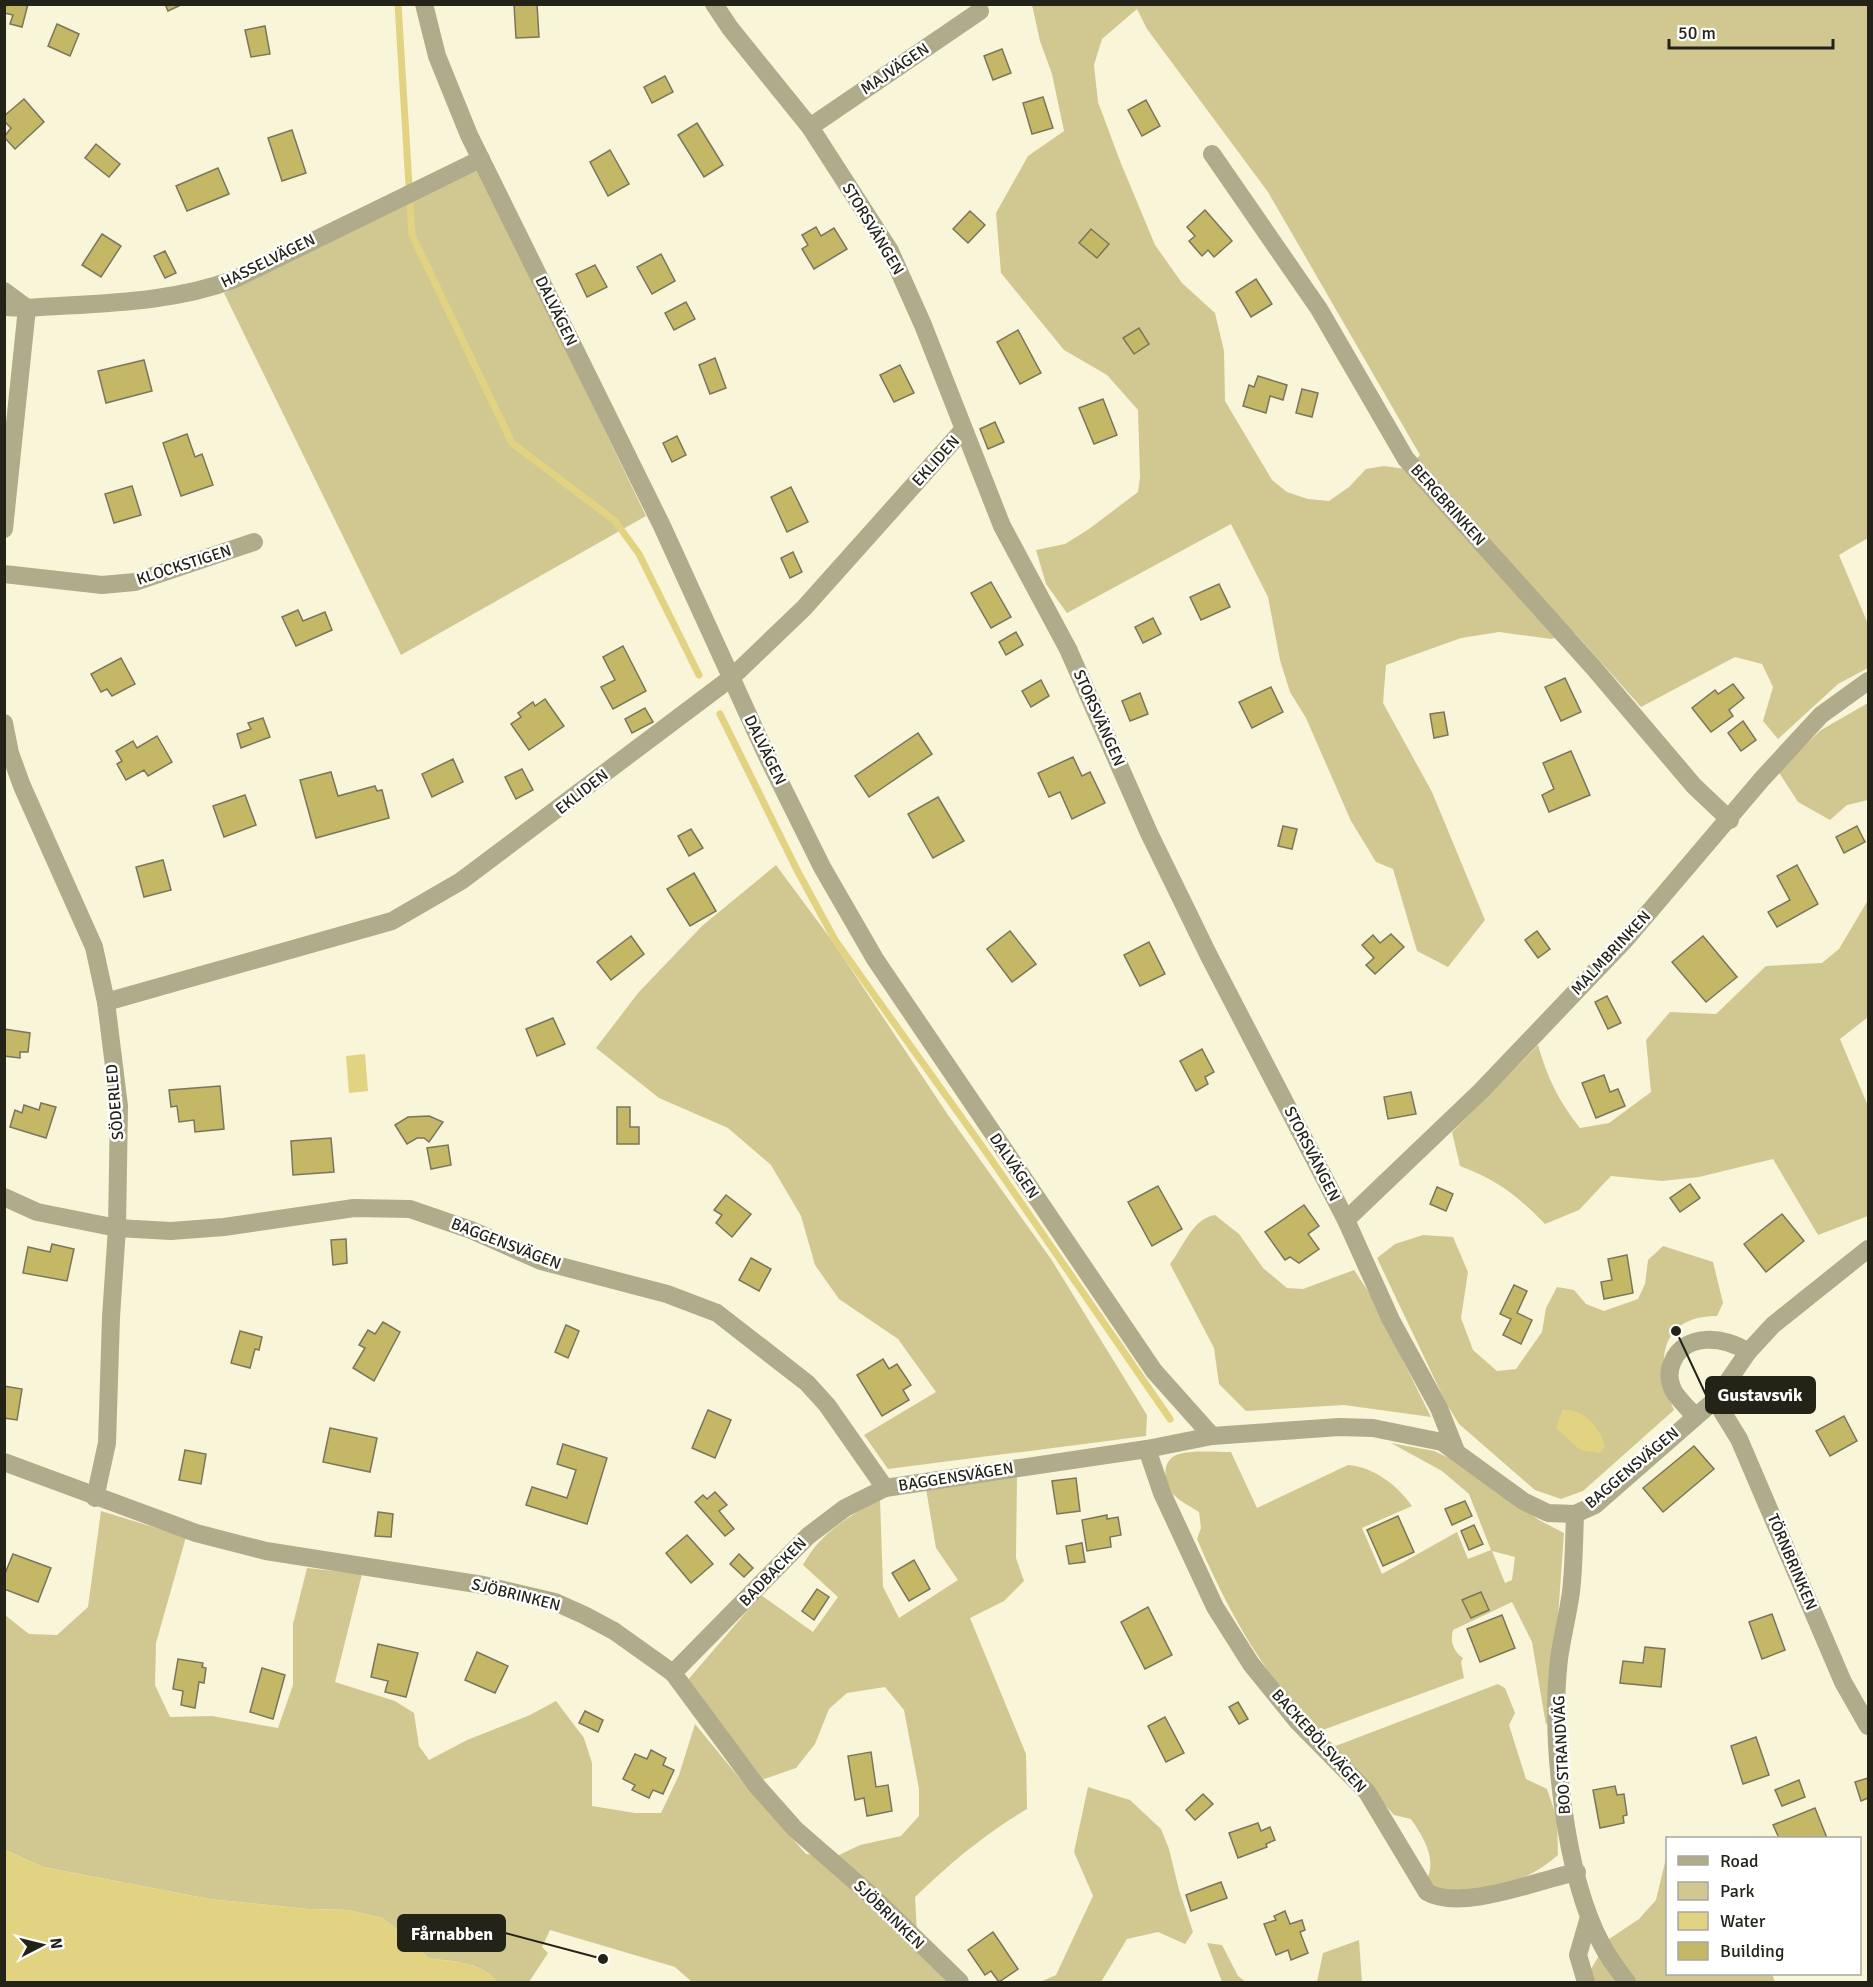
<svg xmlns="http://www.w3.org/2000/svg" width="1873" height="1987" viewBox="0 0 1873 1987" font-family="Signika,sans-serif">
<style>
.green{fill:#d1c891;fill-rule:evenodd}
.water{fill:#e1d382}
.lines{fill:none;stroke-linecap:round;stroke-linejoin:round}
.stream{stroke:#e1d382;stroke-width:7}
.building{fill:#c4b766;stroke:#7a765d;stroke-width:1.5}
.minor{stroke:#b0ab8a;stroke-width:18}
.labels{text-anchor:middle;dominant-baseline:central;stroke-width:5;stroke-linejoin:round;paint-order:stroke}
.street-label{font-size:16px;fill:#242318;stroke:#fff}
.leader{fill:none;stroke:#242318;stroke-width:2}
.callout-dot{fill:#242318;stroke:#fff;stroke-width:2}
.callout{fill:#242318;stroke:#242318;stroke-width:2}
.callout-label{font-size:18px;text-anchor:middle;font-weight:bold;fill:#fff}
</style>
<rect width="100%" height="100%" fill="#f9f5d8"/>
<!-- green -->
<g class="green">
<path d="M1032,5h836v533l-29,17 29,69v44l-30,16 -60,55 -15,-18 10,-34 -11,-23 -27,-7 -94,50 -66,-74 -24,6 -52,-7 -38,6 -75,27 -3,38 49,89 53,128 -37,47 -31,-16 -24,-82 -17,-7 -25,-41 -45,-103 -16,-26 -10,-32 -12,-63 -37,-73 -164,89 -21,-29 -10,-34 29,-6 24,-15 49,-37 2,-15 -2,-67 -31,-35 -43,-25 -63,-77 -5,-60 32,-57 36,-25 -12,-57 -12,-33zM1137,9l10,20 121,163 152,263 -14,14 -22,-3 -18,3 -17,18 -20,14 -21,-2 -21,-7 -15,-12 -47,-79 -1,-50 -9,-38 -33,-30 -27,-38 -35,-84 -22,-59 -4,-37 8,-26z"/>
<polygon points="479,170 646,516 401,655 224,293"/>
<polygon points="1868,703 1868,800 1847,805 1830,820 1798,802 1778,771 1821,730"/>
<polygon points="776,865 833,942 948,1115 1051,1259 1147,1415 1146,1436 888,1469 864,1435 936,1392 898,1339 839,1299 815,1265 801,1216 771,1165 728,1128 659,1098 596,1048 638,993 702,926"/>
<path d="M1868,900v117l-28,22 28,67v110l-50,19 -45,-76 -74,18 -37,4 -51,-5 -32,34 -34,14c-28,-29 -48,-44 -85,-58l-8,-34 86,-87c9,32 21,57 42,83l29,-5 42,-31 -5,-52 24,-28 46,2 50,-48 56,-3 17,-14z"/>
<path d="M1215,1215l24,19 24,34 24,20 16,1 51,-19 16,24 61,123 -87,-12 -98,6 -27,-27 -5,-36 -44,-84c14,-18 22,-45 45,-49z"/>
<path d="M1423,1235l30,2 15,35 -7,46 12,32 24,21 19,-2 26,-37 4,-24 11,-21 17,3 12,14 18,7 34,-12 7,-15 3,-24 15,-14 50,16 10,41 -6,13c-60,0 -61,49 -43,94l-91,81 -22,8 -26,-9 -76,-66 -13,-21 -69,-145 18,-14z"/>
<path d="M1391,1443l43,8 22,10 83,59 25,13 -13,182 -5,10 -14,-83 -20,-40 -59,28c-3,11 0,21 10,28l-2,4 3,16 -144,53c-54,-49 -95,-126 -123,-192l4,-11 -2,-16c-7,-5 -17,-9 -24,-16 -12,-11 -15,-37 4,-42 15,-4 36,-2 52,-2l26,56 91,-43c26,2 49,20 64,41l-50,22 20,46 75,-42 11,27 23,-9 -22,-56 -27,-23zM1492,1551l23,6 -3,23 -7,3z"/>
<path d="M1017,1476l-1,82 8,23 -20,20 -34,17 56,136 1,55c-42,25 -77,54 -112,88l3,54 31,31h-257l-17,-15 -125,-37 -8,17 6,6 -19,29h-32c-16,-21 -44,-20 -69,-24l-16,-18 -30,-22 -33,-8 -41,-1 -99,-10 -166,-32 -38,-17v-235l24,19 28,1 31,-28 13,-96 85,26 -30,106 -1,42 15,32 42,-1 66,12 15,-43v-61l14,-56 55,6 -27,108 60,19 19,12 5,33 10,14 38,-20 63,-25 26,-14 28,37 8,25v43l43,7h26l18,-38 16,-51 56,68 55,62 29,3 25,-12 41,-9 18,-20v-27l-15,-79 -19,-23 -38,6 -18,16 -14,35 -19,24 -35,12 -75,-98 75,-87 52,37 25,-35 -35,-32c17,-32 46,-49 77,-66l3,88 16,31 59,-38 -22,-32 -10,-59z"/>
<path d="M1498,1684l7,4 10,25 -6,12 17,54 21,10 10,29 1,37c-32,29 -86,45 -128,32l-3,-8c10,-21 -4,-42 -16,-60l-17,-4 -61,-68z"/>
<polygon points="1088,1787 1130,1800 1161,1829 1169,1849 1179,1890 1193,1932 1185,1944 1158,1932 1127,1939 1101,1982 1040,1982 1056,1975 1093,1896 1074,1852"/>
<polygon points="1667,1854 1668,1974 1772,1974 1775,1982 1593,1982 1591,1969 1609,1939 1639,1919 1656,1900"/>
<polygon points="1359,1940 1362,1982 1317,1982 1323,1953"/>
<polygon points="1207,1943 1222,1945 1238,1976 1246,1982 1222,1982"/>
</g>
<!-- water -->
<g class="water">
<polygon points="365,1054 368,1091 349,1093 346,1056"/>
<path d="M1562,1410c21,-2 38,17 43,36l-5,7 -20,-3 -24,-22z"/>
<path d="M5,1850l38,17 166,32 99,10 41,1 33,8 30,22 16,18c25,4 53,3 69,24h-492z"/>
</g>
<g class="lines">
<!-- stream -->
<g class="stream">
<polyline points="398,4 412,235 512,443 615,521 639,554 699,675"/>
<polyline points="720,714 797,870 835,940 984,1149 1170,1419"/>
</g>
</g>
<!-- building -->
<g class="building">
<polygon points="6,4 28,4 22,27 10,24 13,15 4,13"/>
<polygon points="165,4 183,4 168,11"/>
<polygon points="514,4 537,4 539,37 516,38"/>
<polygon points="57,24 79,34 70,56 48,46"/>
<polygon points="265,26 270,54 251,57 245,30"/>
<polygon points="1002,49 1011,73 993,80 984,56"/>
<polygon points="665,76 673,92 652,103 644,87"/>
<polygon points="1043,97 1053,128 1032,134 1023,103"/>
<polygon points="24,99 44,122 15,149 4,137 11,128 4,121 4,116"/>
<polygon points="1146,100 1160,126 1142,136 1128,110"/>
<polygon points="697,123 723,165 704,177 678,135"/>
<polygon points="292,130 306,173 282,181 268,138"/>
<polygon points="96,144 120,164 109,177 85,158"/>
<polygon points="610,150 629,184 608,196 590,162"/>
<polygon points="218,168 229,194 187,211 176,186"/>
<polygon points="1205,210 1232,241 1214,257 1208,250 1202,256 1189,241 1195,236 1187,227"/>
<polygon points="970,211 985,225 968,243 953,229"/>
<polygon points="816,227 821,236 834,228 847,249 814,269 802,249 808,245 802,235"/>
<polygon points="1091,229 1109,244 1097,258 1079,243"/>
<polygon points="102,234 121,246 101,277 82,265"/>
<polygon points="165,251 176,273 165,278 154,256"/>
<polygon points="661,254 675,281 652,294 637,267"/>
<polygon points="595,265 607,287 587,297 576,274"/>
<polygon points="1256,279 1272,304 1251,317 1236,292"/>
<polygon points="686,302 695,319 674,330 665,313"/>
<polygon points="1139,328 1149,344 1134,354 1123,338"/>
<polygon points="1018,330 1041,373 1020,384 997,342"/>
<polygon points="715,358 726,388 710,394 699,365"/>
<polygon points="144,360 152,391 106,403 98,371"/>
<polygon points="900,365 914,393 894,402 880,375"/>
<polygon points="1258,376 1287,385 1283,400 1270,396 1266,413 1243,406 1249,385 1254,387"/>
<polygon points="1302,389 1318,393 1312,417 1296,413"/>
<polygon points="1103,399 1117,435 1094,444 1079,408"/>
<polygon points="995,422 1004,442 988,449 980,429"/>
<polygon points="187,434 195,457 202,454 213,485 181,496 163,443"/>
<polygon points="677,436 686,455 672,462 663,443"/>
<polygon points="132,486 141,515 114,523 105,494"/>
<polygon points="791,487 808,522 787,532 771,497"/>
<polygon points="793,552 802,572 790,578 781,558"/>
<polygon points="991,582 1011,617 991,628 971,593"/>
<polygon points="1219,584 1230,607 1201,620 1190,597"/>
<polygon points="298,610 303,621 325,612 332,630 296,646 282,617"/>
<polygon points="1153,618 1161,634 1143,643 1135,627"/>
<polygon points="1016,632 1023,645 1006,655 999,642"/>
<polygon points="623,646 646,691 613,709 601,687 615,680 603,657"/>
<polygon points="121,658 135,684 112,696 107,689 101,692 91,674"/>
<polygon points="1565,678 1581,712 1561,721 1545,687"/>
<polygon points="1041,680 1049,696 1031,707 1022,691"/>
<polygon points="1733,684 1744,698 1729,710 1733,716 1711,732 1692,708 1715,690 1718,694"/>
<polygon points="1271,687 1283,712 1252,728 1239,702"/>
<polygon points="1140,693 1148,714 1130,721 1122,701"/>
<polygon points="545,699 564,726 529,750 511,724 521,717 518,713 533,702 535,706"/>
<polygon points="645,708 653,722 632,733 625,719"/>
<polygon points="1444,712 1448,735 1434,738 1430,714"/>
<polygon points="263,718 270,737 241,748 237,734 251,729 248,723"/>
<polygon points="1743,721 1756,740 1741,751 1728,733"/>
<polygon points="918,733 932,754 869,797 855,776"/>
<polygon points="157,736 172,762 148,776 144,770 126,780 117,764 122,761 116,751 133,741 137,748"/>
<polygon points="1571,751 1590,795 1549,812 1542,795 1554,789 1543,763"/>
<polygon points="1073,757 1082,776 1090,772 1105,803 1072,819 1060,792 1049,797 1038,773"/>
<polygon points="453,759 463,782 432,797 422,774"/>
<polygon points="522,769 533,790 516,799 505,777"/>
<polygon points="331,772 338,796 375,786 377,791 382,790 389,818 316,838 300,780"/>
<polygon points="245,795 256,825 224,837 213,806"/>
<polygon points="938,797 964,841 933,858 908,814"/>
<polygon points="1283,826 1297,829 1292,849 1278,846"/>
<polygon points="1857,826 1865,842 1844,853 1836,837"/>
<polygon points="691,829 703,848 689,856 678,836"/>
<polygon points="163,860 171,890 144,897 136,867"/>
<polygon points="1797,865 1818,904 1777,927 1768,912 1790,900 1777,876"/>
<polygon points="694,873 716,911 690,926 667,889"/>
<polygon points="1010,931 1036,964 1012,982 987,949"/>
<polygon points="1537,931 1550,949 1538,958 1525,940"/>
<polygon points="1391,934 1404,947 1375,974 1366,965 1374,958 1362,945 1373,935 1380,943"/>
<polygon points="631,936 644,954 611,980 597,962"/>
<polygon points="1703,936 1737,977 1706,1002 1672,962"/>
<polygon points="1149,942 1165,974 1140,986 1124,955"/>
<polygon points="1607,996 1621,1023 1608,1029 1595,1002"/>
<polygon points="553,1018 565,1044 537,1056 526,1029"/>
<polygon points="4,1029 30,1033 28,1052 20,1052 20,1058 4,1056"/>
<polygon points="1202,1049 1214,1072 1205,1077 1208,1084 1196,1091 1180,1061"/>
<polygon points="1604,1075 1610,1092 1618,1089 1625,1106 1596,1118 1582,1083"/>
<polygon points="220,1086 224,1129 195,1132 194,1120 179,1122 177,1106 171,1107 169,1090"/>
<polygon points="1411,1092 1416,1114 1388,1119 1384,1097"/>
<polygon points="41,1103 56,1107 46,1138 10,1127 15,1110 22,1113 24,1105 39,1110"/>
<polygon points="617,1107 630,1107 630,1127 639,1127 639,1144 617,1144"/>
<polygon points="429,1116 443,1122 429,1142 424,1138 417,1138 407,1144 395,1125 408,1117"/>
<polygon points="331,1138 334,1172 293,1175 291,1141"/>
<polygon points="448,1145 451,1165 431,1169 427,1148"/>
<polygon points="1690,1184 1700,1198 1680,1212 1670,1198"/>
<polygon points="1158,1186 1182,1229 1152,1246 1128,1202"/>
<polygon points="1437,1187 1453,1194 1446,1211 1430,1204"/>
<polygon points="726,1195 751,1214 732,1237 716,1223 722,1215 714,1210"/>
<polygon points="1304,1205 1319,1226 1308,1234 1319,1249 1299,1263 1290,1257 1285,1260 1265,1232"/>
<polygon points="1782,1214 1804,1241 1766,1272 1744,1244"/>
<polygon points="346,1239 347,1263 333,1265 331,1240"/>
<polygon points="52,1244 74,1249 67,1281 23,1273 28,1247 50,1252"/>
<polygon points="1627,1255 1633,1293 1604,1299 1601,1282 1612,1280 1608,1259"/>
<polygon points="751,1258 771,1269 759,1291 739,1280"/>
<polygon points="1514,1285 1527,1291 1517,1313 1532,1320 1521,1344 1503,1335 1511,1319 1500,1314"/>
<polygon points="383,1322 400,1332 374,1381 353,1368 365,1348 359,1345 368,1330 375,1334"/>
<polygon points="566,1325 579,1331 568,1358 555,1352"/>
<polygon points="240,1331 262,1337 259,1350 255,1349 250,1368 231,1363"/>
<polygon points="883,1359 889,1369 897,1364 911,1385 903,1390 909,1400 882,1416 857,1375"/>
<polygon points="4,1386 22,1389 17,1420 4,1418"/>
<polygon points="708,1410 731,1420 715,1458 692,1448"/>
<polygon points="1844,1416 1857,1441 1830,1456 1816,1431"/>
<polygon points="330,1428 377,1438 370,1472 323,1462"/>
<polygon points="563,1444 607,1458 587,1524 526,1505 532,1487 567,1498 576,1470 557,1464"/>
<polygon points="1694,1446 1714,1469 1663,1512 1643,1488"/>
<polygon points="185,1450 206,1454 201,1484 179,1480"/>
<polygon points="1076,1478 1080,1511 1057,1514 1052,1481"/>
<polygon points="715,1492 727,1505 719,1511 734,1529 725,1536 695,1502 703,1495 707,1499"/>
<polygon points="1465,1501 1472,1516 1452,1525 1445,1509"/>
<polygon points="378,1512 393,1514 391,1537 375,1536"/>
<polygon points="1107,1515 1107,1519 1118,1517 1121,1535 1110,1537 1111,1547 1087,1551 1082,1520"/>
<polygon points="1398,1516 1414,1552 1383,1566 1367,1530"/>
<polygon points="1474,1525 1483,1544 1469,1550 1461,1531"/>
<polygon points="687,1535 713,1564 691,1583 666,1553"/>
<polygon points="1082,1543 1085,1562 1069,1564 1066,1546"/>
<polygon points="13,1554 51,1568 38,1602 4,1589 4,1576"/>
<polygon points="739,1554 753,1568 744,1577 730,1564"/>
<polygon points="914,1560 930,1589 909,1601 892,1573"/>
<polygon points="817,1589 829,1597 814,1620 802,1611"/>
<polygon points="1481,1592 1489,1610 1471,1618 1462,1600"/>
<polygon points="1148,1607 1172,1655 1145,1669 1121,1622"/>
<polygon points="1772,1614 1785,1650 1762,1659 1749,1622"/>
<polygon points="1502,1615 1515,1648 1480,1662 1467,1629"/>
<polygon points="378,1644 418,1653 406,1697 385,1692 388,1681 371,1677"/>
<polygon points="1645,1647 1665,1649 1661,1687 1620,1683 1623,1661 1643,1663"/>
<polygon points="477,1652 508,1666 495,1693 465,1680"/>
<polygon points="178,1659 203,1663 202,1667 206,1668 204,1683 199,1682 195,1708 181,1705 183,1691 173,1689"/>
<polygon points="262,1668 285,1675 273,1719 250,1712"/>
<polygon points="1238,1702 1248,1719 1239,1724 1229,1707"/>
<polygon points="585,1711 603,1720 598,1732 579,1723"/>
<polygon points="1165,1717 1184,1753 1166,1762 1148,1726"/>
<polygon points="1756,1737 1769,1775 1743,1784 1731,1746"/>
<polygon points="651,1750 666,1758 663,1765 674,1770 663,1794 653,1790 649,1798 632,1790 635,1785 623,1779 635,1754 647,1759"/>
<polygon points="871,1752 876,1787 888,1785 892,1811 867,1816 864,1798 855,1800 848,1756"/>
<polygon points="1868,1778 1868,1798 1861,1801 1855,1782"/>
<polygon points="1799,1780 1805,1797 1782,1806 1775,1790"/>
<polygon points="1615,1786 1617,1795 1624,1794 1627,1815 1623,1816 1624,1823 1600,1828 1593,1790"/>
<polygon points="1203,1794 1213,1804 1195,1820 1186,1810"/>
<polygon points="1815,1808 1827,1838 1779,1838 1773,1825"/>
<polygon points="1258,1823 1261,1831 1270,1827 1275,1840 1266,1844 1267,1847 1238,1858 1229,1833"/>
<polygon points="1221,1882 1227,1898 1191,1911 1186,1895"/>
<polygon points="1285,1911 1290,1924 1302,1920 1305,1930 1300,1932 1308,1953 1291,1960 1288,1950 1276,1955 1264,1924 1276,1920 1274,1916"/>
<polygon points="993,1932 1018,1969 999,1982 991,1971 985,1975 968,1950"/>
</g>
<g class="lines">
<!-- minor -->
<g class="minor">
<polyline points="424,4 437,56 469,135 662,526 767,756 822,867 875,959 1154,1371 1212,1436"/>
<polyline points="714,4 730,28 810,127 890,251 923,325 1002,526 1068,649 1149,833 1209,956 1346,1220 1391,1320 1439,1408 1456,1451"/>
<polyline points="810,127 980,11"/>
<polyline points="1212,154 1319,309 1406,459 1593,667 1694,786 1730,820"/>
<polyline points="4,291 27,308 4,529"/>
<path d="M4,307l23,1c70,-5 142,-4 208,-29l246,-120"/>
<polyline points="4,574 102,585 135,582 254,542"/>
<polyline points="4,723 10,753 22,786 94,947 106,1002 119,1106 117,1228 111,1317 107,1443 95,1498"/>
<polyline points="106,1002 392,921 461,881 731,678 804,608 963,430"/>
<polyline points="4,1197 37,1212 117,1228 171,1231 224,1227 354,1208 410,1209 471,1230 541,1261 667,1294 717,1313 807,1383 827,1405 885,1488 1147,1449 1212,1436 1339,1427 1373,1428 1442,1442 1523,1501 1548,1513 1575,1514 1595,1505 1715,1400 1748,1352 1773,1325 1868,1249"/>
<polyline points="1346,1220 1481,1091 1626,939 1762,779 1821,715 1868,681"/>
<polyline points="1715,1400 1739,1439 1843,1682 1868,1726"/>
<path d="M1694,1415c-7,-8 -16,-16 -21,-25 -4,-9 -5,-18 -1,-27 12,-31 53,-27 76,-11"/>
<path d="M1147,1449l15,44 53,114 36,57 47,58 69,70 60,100c34,20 111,-12 150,-20"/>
<polyline points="4,1462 196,1533 266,1551 483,1585 555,1602 584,1615 614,1631 673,1673 756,1785 795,1829 873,1897 960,1982"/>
<path d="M1575,1514c-1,26 -1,52 -4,78 -3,22 -9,45 -12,67 -9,79 5,216 43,286 7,14 16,25 25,37"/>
<polyline points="673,1673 808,1536 845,1508 885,1488"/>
<polyline points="1586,1982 1578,1955 1589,1917"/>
</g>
</g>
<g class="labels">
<!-- street labels -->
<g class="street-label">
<text transform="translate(895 69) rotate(-34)">MAJVÄGEN</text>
<text transform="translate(873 229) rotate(59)">STORSVÄNGEN</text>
<text transform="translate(268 261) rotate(-26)">HASSELVÄGEN</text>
<text transform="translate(556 311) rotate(64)">DALVÄGEN</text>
<text transform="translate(936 461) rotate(-48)">EKLIDEN</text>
<text transform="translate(1448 505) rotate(48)">BERGBRINKEN</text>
<text transform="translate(184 565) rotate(-18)">KLOCKSTIGEN</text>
<text transform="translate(1099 718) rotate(66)">STORSVÄNGEN</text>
<text transform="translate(765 750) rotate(64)">DALVÄGEN</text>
<text transform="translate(582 792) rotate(-38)">EKLIDEN</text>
<text transform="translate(1611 953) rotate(-47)">MALMBRINKEN</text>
<text transform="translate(115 1102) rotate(-95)">SÖDERLED</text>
<text transform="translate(1312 1154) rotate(63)">STORSVÄNGEN</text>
<text transform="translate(1014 1166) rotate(56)">DALVÄGEN</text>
<text transform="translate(506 1244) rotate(21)">BAGGENSVÄGEN</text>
<text transform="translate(1632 1468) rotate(-40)">BAGGENSVÄGEN</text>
<text transform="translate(956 1477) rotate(-9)">BAGGENSVÄGEN</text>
<text transform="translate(1792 1562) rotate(67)">TÖRNBRINKEN</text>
<text transform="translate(773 1572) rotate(-46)">BADBACKEN</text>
<text transform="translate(516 1595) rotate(14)">SJÖBRINKEN</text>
<text transform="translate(1319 1741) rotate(48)">BACKEBÖLSVÄGEN</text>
<text transform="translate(1562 1755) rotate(-93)">BOO STRANDVÄG</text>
<text transform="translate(889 1915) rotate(44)">SJÖBRINKEN</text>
</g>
</g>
<!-- callouts -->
<path class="leader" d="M1676 1331L1706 1395M603 1959L505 1933"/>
<g class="callout-dot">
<circle cx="1676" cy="1331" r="6"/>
<circle cx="603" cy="1959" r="6"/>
</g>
<g class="callout">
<rect x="1706" y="1377" width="109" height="36" rx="6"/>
<rect x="398" y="1915" width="107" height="36" rx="6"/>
</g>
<g class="callout-label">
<text x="1760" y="1401">Gustavsvik</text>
<text x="452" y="1940">Fårnabben</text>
</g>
<!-- border -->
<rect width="1873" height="1987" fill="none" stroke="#242318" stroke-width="12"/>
<!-- legend -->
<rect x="1666" y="1837" width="195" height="138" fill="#ffffff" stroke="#a7a7a3" stroke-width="1.5"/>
<rect x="1678" y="1856" width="30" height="9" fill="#b0ab8a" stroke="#a7a7a3" stroke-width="1.5"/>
<text x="1720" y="1867" font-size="18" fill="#242318">Road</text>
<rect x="1678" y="1882" width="30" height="18" fill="#d1c891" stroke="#a7a7a3" stroke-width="1.5"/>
<text x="1720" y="1897" font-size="18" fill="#242318">Park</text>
<rect x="1678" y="1912" width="30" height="18" fill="#e1d382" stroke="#a7a7a3" stroke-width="1.5"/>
<text x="1720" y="1927" font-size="18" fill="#242318">Water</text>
<rect x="1678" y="1942" width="30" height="18" fill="#c4b766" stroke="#a7a7a3" stroke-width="1.5"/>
<text x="1720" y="1957" font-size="18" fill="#242318">Building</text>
<!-- north arrow -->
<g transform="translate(42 1945) rotate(83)" stroke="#ffffff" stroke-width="4.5" paint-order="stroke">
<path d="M0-4.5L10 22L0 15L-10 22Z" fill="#242318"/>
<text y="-9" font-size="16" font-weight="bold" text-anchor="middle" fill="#242318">N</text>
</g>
<!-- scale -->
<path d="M1669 39v9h164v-9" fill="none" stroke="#242318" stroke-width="3"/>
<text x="1678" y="39" font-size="18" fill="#242318" stroke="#ffffff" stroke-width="4.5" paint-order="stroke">50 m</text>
</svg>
